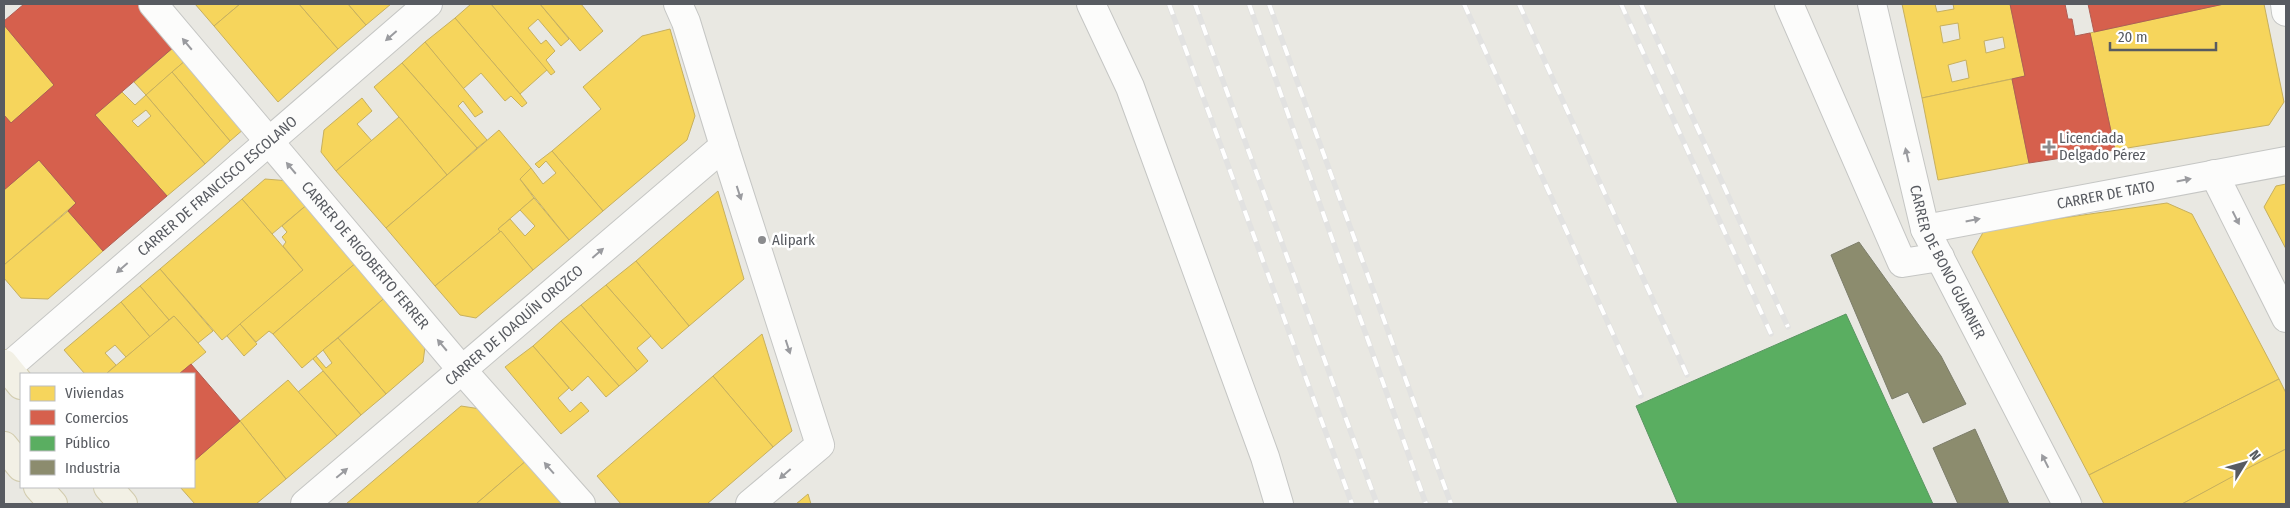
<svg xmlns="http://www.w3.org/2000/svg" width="2290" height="508" viewBox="0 0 2290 508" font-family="'Fira Sans Condensed',sans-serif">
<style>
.homes{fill:#f6d55c;stroke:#c7b05e;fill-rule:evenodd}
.shops{fill:#d6604d;stroke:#b05e53}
.public{fill:#5aae61;stroke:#599561}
.industry{fill:#8c8c6e;stroke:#7c7d6a}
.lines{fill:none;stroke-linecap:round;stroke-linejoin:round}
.minor-casing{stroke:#c5c6c4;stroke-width:30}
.major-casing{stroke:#d2ccae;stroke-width:30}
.minor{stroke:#fcfcfb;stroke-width:28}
.major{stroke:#f2f0e5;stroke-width:28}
.rail-casing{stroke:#e2e2e1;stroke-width:5.5}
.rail{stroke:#fff;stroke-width:4;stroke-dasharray:11;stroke-linecap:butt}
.oneway{fill:#9a9b9f}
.poi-dot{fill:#8b8c8e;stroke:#fff;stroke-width:2}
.labels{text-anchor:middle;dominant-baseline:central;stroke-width:5;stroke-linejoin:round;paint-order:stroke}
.poi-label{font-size:15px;fill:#585b61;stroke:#fff;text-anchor:start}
.street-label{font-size:15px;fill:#585b61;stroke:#fff}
</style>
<rect width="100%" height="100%" fill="#e9e8e2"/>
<!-- homes -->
<g class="homes">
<polygon points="195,4 240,4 214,26"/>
<polygon points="240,4 299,4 338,49 278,102 214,26"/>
<polygon points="299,4 348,4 366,25 338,49"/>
<polygon points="348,4 391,4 366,25"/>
<polygon points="471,4 491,4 548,69 520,94 455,18"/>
<polygon points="491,4 540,4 569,39 561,46 538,19 528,28 541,44 546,40 555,51 546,60 555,72 551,75"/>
<polygon points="540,4 581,4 603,31 580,51"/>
<path d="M1902,4h33l2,8 17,-3 -1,-5h57l15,72 -103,22zM1958,23l2,16 -17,4 -3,-17zM2003,37l2,11 -19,5 -2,-12zM1966,60l3,18 -17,4 -4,-17z"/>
<polygon points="2224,4 2264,4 2284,102 2269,125 2115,150 2090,33"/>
<polygon points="455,18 520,94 527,103 522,107 511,96 505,101 481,73 463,89 425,42"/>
<polygon points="4,25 54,85 11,123 4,115"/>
<polygon points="670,29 695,116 687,140 603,211 552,151 601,109 583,87 642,36"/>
<polygon points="425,42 483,112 475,117 463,101 458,106 487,140 477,148 402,63"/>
<polygon points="175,46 186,60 146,95 134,82"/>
<polygon points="186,60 245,128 230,141 172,72"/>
<polygon points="402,63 477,148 447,175 374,87"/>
<polygon points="172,72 230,141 205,164 146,95"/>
<polygon points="2012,79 2029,163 1938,180 1922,98"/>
<path d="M122,92l13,13 11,-10 59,69 -38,32 -72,-81zM146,110l5,6 -13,11 -6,-6z"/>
<polygon points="362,98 372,111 357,124 372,141 336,171 321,152 324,130"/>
<polygon points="399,117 447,175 386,228 336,171"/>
<polygon points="499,130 531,168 520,179 534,198 498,229 501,231 435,286 386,228"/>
<polygon points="552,151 603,211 569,240 520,179 531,168 543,184 556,173 546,161 539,168 535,164"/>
<polygon points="39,160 76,203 4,265 4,190"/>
<polygon points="265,179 290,181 309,203 272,234 242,199"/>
<polygon points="2286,184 2286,249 2264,207 2276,186"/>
<polygon points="718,191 744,279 689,326 636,261"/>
<polygon points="534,198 569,240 533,270 498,229 510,219 525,236 535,226 520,210"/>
<polygon points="242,199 303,270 222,340 160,269"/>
<polygon points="309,203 358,261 273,334 269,331 256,342 240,324 303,270 283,246 286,242 282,237 287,232 282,226"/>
<polygon points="2167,203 2192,214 2279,379 2089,475 1972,252 1985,229"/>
<polygon points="68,211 103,251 48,299 21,298 4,278 4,265"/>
<polygon points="501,231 533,270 476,318 460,315 435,286"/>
<polygon points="358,261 388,295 302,368 273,334"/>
<polygon points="636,261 689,326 662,349 606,285"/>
<polygon points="160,269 213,331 198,343 174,316 169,320 140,286"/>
<polygon points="606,285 651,336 637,348 648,361 637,371 581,305"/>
<polygon points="140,286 169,320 150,337 121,302"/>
<polygon points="388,295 426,340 423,362 386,394 338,338"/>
<polygon points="121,302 150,337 126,357 115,345 105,353 116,365 106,374 85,374 64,350"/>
<polygon points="581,305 637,371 619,386 561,321"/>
<polygon points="174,316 206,352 179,374 106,374"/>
<polygon points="561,321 619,386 606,397 588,376 572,391 533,346"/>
<polygon points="240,324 257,344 244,356 227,336"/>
<polygon points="762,334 792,431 773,447 713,376"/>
<polygon points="338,338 386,394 361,415 313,359 316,356 326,368 332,363 323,350"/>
<polygon points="533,346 569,388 558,398 570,412 581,402 589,411 561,434 505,367"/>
<polygon points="323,371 361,415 337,436 298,392"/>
<polygon points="713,376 773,447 707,504 621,504 597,476"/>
<polygon points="2279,379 2286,393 2286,449 2182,504 2104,504 2089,475"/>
<polygon points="288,380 337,436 286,479 240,421"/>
<polygon points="461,406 487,410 527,460 476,504 346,504"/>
<polygon points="240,421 286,479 256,504 195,504 180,487 194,487 194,461"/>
<polygon points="2286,449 2286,504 2182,504 2252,466"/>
<polygon points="527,460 565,504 476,504"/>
<polygon points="808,494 811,504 796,504"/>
</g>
<!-- shops -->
<g class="shops">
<polygon points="24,4 139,4 175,46 95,115 167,196 103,251 68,211 76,203 39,160 4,190 4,115 11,123 54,85 4,25 4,21"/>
<polygon points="2010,4 2065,4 2068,19 2072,19 2075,36 2090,33 2115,150 2029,163 2012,79 2025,76"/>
<polygon points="2088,4 2224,4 2094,32"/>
<polygon points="191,364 240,421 194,461 194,374 179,374"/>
</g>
<!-- public -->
<polygon class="public" points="1846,314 1933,504 1678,504 1636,406"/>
<!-- industry -->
<g class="industry">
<polygon points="1859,242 1941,356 1966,404 1923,423 1908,392 1892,399 1831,255"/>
<polygon points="1975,429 2009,504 1958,504 1933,448"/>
</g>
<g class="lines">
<!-- minor casing -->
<g class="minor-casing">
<g id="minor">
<path id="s1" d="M153,4l309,366 119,134"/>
<polyline points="678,4 686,22 724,146 820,445 750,504"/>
<polyline points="1091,4 1130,87 1265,457 1279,504"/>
<polyline points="1789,4 1902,263 1940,257"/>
<path id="s2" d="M1872,4l53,225 142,275"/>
<polyline points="2285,4 2286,12"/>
<polyline points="2214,174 2286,318"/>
<path id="s3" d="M1925,229l361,-68"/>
<path id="s4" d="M7,368l421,-364"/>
<path id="s5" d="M305,504l419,-358"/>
</g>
</g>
<!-- major casing -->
<g class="major-casing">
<g id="major">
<polyline points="4,364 21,385"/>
<polyline points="4,446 21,467"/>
<polyline points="38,487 53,504"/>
<polyline points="108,487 123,504"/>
</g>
</g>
<!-- minor -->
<use href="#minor" class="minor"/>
<!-- major -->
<use href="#major" class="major"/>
<!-- rail casing -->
<g class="rail-casing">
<g id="rail">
<polyline points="1169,4 1352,504"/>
<polyline points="1195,4 1377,504"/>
<polyline points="1249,4 1426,504"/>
<polyline points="1269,4 1451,504"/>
<polyline points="1464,4 1641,396"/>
<polyline points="1519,4 1687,375"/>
<polyline points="1621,4 1771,334"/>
<polyline points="1641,4 1788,327"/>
</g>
</g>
<!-- rail -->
<use href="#rail" class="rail"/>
</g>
<!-- one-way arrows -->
<defs><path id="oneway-solid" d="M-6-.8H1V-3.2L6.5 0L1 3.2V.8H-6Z" transform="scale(1.25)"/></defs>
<g class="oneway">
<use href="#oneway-solid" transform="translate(391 36) rotate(139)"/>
<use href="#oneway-solid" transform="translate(187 44) rotate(-130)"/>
<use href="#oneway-solid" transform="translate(1907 155) rotate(-103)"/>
<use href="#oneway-solid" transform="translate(291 168) rotate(-130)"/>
<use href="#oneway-solid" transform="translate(2184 180) rotate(-11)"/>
<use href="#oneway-solid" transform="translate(739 193) rotate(72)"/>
<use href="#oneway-solid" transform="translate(2236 218) rotate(63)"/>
<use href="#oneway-solid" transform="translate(1973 220) rotate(-11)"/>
<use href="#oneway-solid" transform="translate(598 253) rotate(-41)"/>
<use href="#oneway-solid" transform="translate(122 268) rotate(139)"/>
<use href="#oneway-solid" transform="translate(442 345) rotate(-130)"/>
<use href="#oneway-solid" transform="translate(788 347) rotate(72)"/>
<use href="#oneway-solid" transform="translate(2045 461) rotate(-117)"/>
<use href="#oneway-solid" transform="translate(549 468) rotate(-131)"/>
<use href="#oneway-solid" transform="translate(342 473) rotate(-40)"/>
<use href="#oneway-solid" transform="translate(785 474) rotate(139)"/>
</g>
<!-- markers -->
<g class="poi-dot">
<path d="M2046.5 139.5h5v5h5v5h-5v5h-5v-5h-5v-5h5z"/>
<circle cx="762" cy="240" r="5"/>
</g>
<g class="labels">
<!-- poi labels -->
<g class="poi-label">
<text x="2059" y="138">Licenciada<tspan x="2059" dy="17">Delgado Pérez</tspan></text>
<text x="772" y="240">Alipark</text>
</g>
<!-- street labels -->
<g class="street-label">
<text stroke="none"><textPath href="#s4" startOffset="278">CARRER DE FRANCISCO ESCOLANO</textPath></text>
<text stroke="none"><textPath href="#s3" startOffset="184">CARRER DE TATO</textPath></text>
<text stroke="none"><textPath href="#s1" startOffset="329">CARRER DE RIGOBERTO FERRER</textPath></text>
<text stroke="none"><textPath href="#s2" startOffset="270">CARRER DE BONO GUARNER</textPath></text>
<text stroke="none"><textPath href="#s5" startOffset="275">CARRER DE JOAQUÍN OROZCO</textPath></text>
</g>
</g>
<!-- border -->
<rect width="2290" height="508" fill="none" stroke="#585b61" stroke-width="10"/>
<!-- legend -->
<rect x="20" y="373" width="175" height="115" fill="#ffffff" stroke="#bcbdc0"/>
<rect x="30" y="386" width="25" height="15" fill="#f6d55c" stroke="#bcbdc0"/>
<text x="65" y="398" font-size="15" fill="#585b61">Viviendas</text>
<rect x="30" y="410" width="25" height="15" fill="#d6604d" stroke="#bcbdc0"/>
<text x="65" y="423" font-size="15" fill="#585b61">Comercios</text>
<rect x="30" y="436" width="25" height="15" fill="#5aae61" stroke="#bcbdc0"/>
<text x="65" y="448" font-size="15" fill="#585b61">Público</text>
<rect x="30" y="460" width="25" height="15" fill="#8c8c6e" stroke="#bcbdc0"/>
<text x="65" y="473" font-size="15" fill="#585b61">Industria</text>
<!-- north arrow -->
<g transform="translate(2245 463) rotate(53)" stroke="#ffffff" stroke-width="4" paint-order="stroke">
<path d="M0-4L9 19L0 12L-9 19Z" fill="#585b61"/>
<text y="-8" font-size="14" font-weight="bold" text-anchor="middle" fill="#585b61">N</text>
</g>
<!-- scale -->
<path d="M2110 42v8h106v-8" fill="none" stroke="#585b61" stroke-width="2.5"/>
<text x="2118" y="42" font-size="15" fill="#585b61" stroke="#ffffff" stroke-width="4" paint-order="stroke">20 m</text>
</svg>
